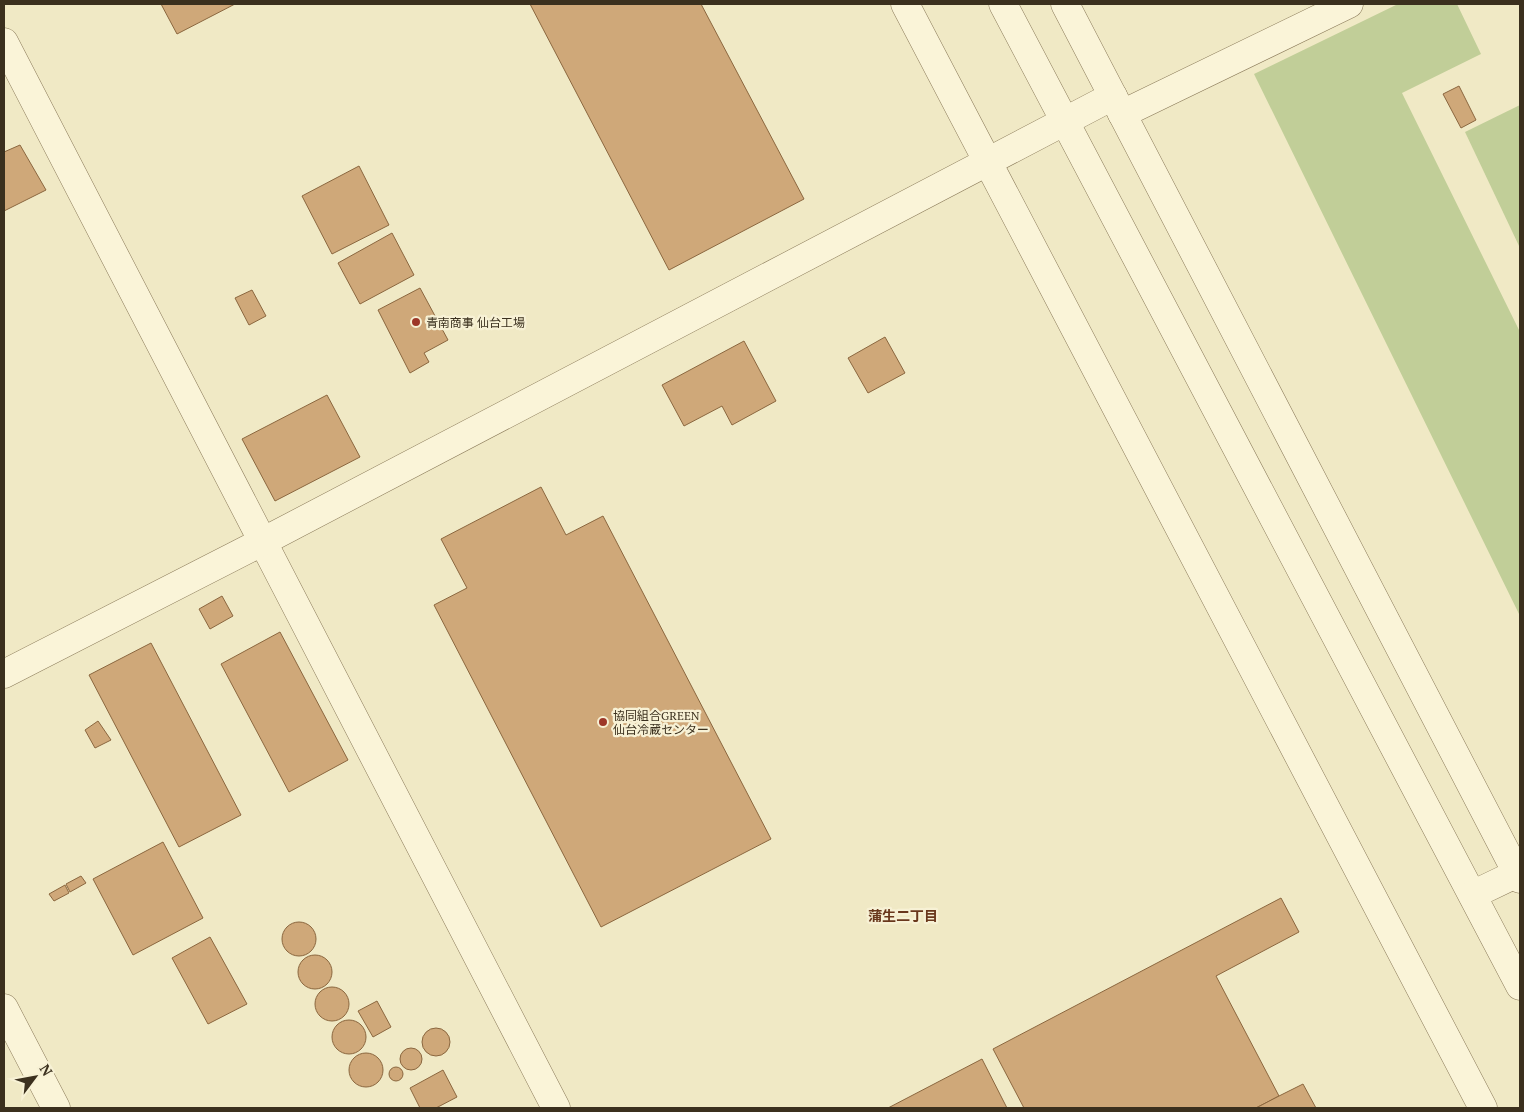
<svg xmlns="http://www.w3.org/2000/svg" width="1524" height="1112" viewBox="0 0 1524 1112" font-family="'PT Serif','Noto Sans JP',serif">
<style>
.green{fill:#c1ce98}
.building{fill:#cfa879;stroke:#8b673f}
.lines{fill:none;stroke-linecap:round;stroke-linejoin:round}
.minor-casing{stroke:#8b7b5a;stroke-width:29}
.minor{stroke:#faf4d8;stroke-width:28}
.poi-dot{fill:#9d3728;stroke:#f7f1d5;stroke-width:2}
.labels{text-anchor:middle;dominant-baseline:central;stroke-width:4.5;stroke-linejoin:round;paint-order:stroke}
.poi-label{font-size:12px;fill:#3b301e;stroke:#f7f1d5;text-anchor:start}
.neighbourhood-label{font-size:14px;font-weight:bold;fill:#69371c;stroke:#f7f1d5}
</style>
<rect width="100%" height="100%" fill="#f0e9c5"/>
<!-- green -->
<g class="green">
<polygon points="1398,4 1457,4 1481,54 1402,93 1520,332 1520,616 1254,74"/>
<polygon points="1520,105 1520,248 1465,132"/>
</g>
<!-- building -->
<g class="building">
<polygon points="161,4 235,4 177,34"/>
<polygon points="530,4 701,4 804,199 669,270"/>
<polygon points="1459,86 1476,120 1461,128 1443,94"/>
<polygon points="20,145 46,190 4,211 4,152"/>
<polygon points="359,166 389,225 332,254 302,196"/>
<polygon points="392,233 414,275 360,304 338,263"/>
<polygon points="420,288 448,340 424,353 429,362 410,373 378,310"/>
<polygon points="252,290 266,316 249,325 235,298"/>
<polygon points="885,337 905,373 868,393 848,358"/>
<polygon points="744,341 776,401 732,425 722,406 684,426 662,385"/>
<polygon points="327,395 360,457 275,501 242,439"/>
<polygon points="541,487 566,535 603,516 771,839 601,927 434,605 467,588 441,539"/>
<polygon points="222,596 233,616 210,629 199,609"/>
<polygon points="280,632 348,760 289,792 221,664"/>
<polygon points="151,643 241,815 179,847 89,675"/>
<polygon points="98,721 111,740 95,748 85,730"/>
<polygon points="163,842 203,918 133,955 93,879"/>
<polygon points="81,876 86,883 70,892 66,884"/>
<polygon points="65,885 69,893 54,901 49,894"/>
<polygon points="1281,898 1299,932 1216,976 1279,1096 1256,1108 1024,1108 993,1049"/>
<circle cx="299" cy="939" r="17"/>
<polygon points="210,937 247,1004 208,1024 172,958"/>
<circle cx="315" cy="972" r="17"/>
<circle cx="332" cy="1004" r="17"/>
<polygon points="377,1001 391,1027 373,1037 358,1011"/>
<circle cx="349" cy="1037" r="17"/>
<circle cx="436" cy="1042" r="14"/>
<circle cx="411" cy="1059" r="11"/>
<circle cx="366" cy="1070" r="17"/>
<polygon points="982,1059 1007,1108 888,1108"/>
<circle cx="396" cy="1074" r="7"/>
<polygon points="443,1070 457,1097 436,1108 420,1108 410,1088"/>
<polygon points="1303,1084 1316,1108 1256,1108 1279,1096"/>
</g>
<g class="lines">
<!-- minor casing -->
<g class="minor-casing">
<g id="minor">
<polyline points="905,4 1483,1108"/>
<polyline points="1003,4 1520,986"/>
<polyline points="1065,4 1520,879"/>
<polyline points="4,42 556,1108"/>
<polyline points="1122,114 1349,4"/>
<polyline points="4,674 262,542 1113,96"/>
<polyline points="1474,894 1520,872"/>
<polyline points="4,1008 56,1108"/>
</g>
</g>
<!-- minor -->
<use href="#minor" class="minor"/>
</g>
<!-- markers -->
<g class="poi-dot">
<circle cx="416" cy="322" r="5"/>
<circle cx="603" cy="722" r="5"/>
</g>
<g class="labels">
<!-- poi labels -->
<g class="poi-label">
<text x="426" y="322">青南商事 仙台工場</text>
<text x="613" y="715">協同組合GREEN<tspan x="613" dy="14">仙台冷蔵センター</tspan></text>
</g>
<!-- neighbourhood labels -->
<g class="neighbourhood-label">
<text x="903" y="915">蒲生二丁目</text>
</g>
</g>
<!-- border -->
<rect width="1524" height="1112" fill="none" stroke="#3b301e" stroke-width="10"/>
<!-- north arrow -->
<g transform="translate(35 1077) rotate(58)" stroke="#f7f1d5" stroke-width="4" paint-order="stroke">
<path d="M0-4L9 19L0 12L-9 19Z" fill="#3b301e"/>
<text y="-8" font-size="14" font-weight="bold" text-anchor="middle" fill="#3b301e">N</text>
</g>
</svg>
